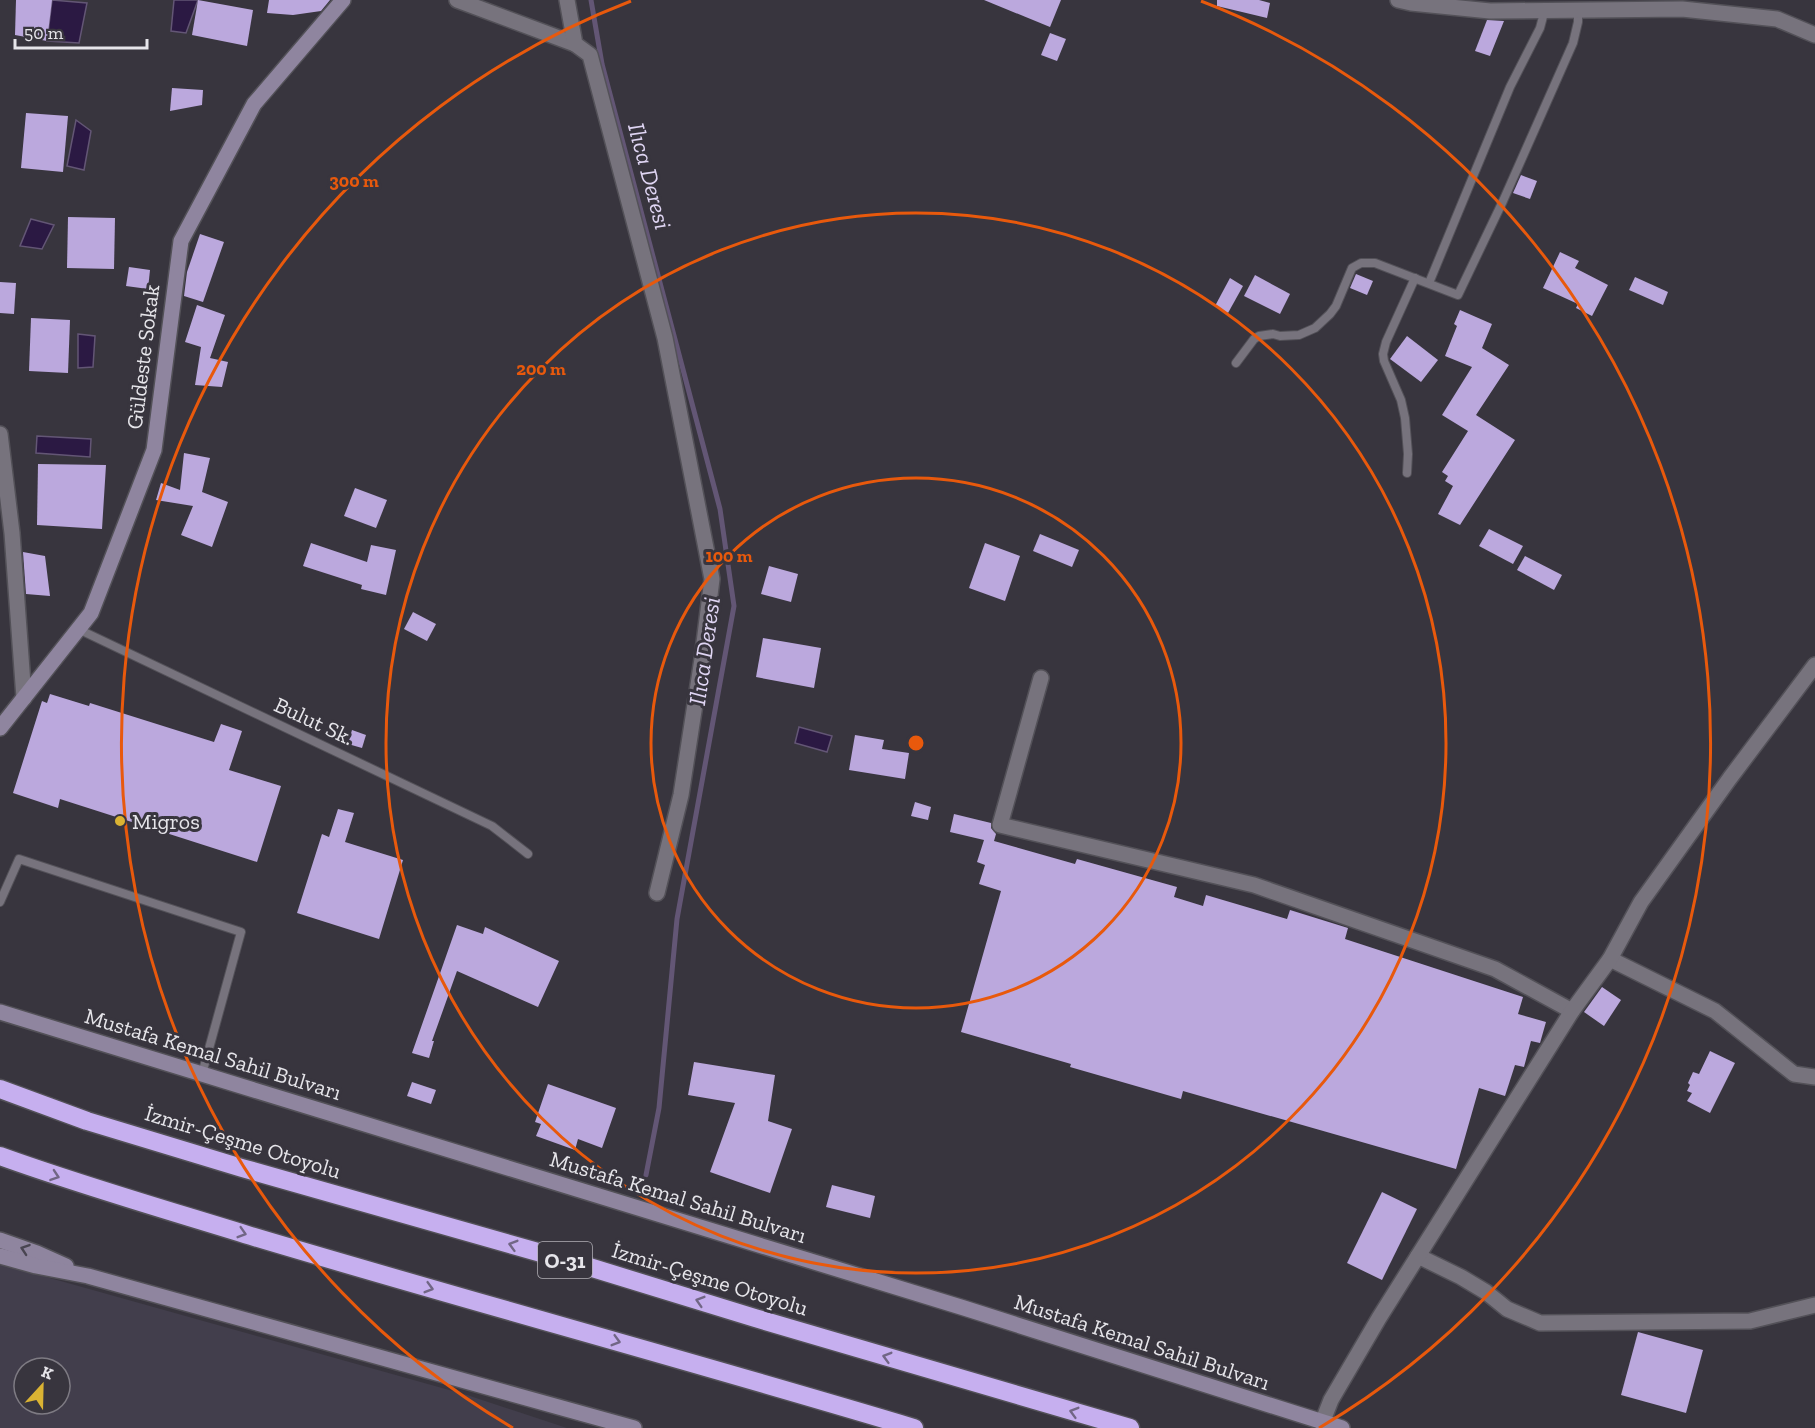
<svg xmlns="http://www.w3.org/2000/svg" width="1815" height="1428" viewBox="0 0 1815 1428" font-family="'Zilla Slab',serif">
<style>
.built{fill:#423e4c;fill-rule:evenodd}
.water{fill:#2b1943;stroke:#635675;stroke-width:1.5}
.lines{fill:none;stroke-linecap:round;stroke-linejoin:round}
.stream{stroke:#635675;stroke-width:5}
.building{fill:#bba8dd}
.lane-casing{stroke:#535158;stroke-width:10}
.street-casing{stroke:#535158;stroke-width:18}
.secondary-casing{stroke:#535158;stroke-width:18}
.highway-casing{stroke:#535158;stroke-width:21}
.lane{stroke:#77737d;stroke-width:8}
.street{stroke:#77737d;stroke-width:15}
.secondary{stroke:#8f859f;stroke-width:15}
.highway{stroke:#c6afef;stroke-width:18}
.oneway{stroke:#716685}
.oneway2{stroke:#494551}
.ring{fill:none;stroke:#e8590c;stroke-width:3}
.poi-dot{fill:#dab333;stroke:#38353e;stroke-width:2}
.labels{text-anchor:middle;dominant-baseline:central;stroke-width:6;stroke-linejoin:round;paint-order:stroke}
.shield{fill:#38353e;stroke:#b2b0b6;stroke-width:1.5}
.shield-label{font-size:21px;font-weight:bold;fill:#e6e5ea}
.street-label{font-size:22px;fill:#e6e5ea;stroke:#38353e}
.poi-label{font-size:22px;fill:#e6e5ea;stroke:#38353e;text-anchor:start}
.water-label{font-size:24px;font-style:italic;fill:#dfd5f3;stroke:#38353e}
.centre{fill:#e8590c;stroke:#38353e;stroke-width:3}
.ring-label{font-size:18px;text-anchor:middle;font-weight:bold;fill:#e8590c;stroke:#38353e;stroke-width:6;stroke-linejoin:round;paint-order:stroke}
</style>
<rect width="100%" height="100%" fill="#38353e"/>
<!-- built -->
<path class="built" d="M0,1264l467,131 100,33h-567zM24,1368h36v36h-36z"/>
<!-- water -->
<g class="water">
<polygon points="52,0 87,3 79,43 47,41"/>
<polygon points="174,0 198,0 186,33 171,31"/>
<polygon points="76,120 91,131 84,170 67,166"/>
<polygon points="31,219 54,225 42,249 20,246"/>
<polygon points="78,334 95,336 93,367 78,368"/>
<polygon points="37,436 91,439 90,457 36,453"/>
<polygon points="799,727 832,736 827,752 795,743"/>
</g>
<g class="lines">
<!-- stream -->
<polyline class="stream" points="591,0 602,64 720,509 734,606 677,919 659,1108 646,1175"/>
</g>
<!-- building -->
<g class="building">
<polygon points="16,0 52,0 47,41 15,35"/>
<polygon points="198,0 253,10 247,46 192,35"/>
<polygon points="269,0 330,0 321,11 293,15 267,13"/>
<polygon points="984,0 1061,0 1050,27"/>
<polygon points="1217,0 1259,0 1270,3 1267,18 1217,6"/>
<polygon points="1487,20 1504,21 1490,56 1475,51"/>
<polygon points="1050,33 1066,39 1057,61 1041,55"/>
<polygon points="172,88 203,90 202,105 170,111"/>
<polygon points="26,113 68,116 63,172 21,168"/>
<polygon points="1521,175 1537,181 1530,199 1513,193"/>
<polygon points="68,217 115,218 114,269 67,268"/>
<polygon points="200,234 224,242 203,302 184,296 187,272"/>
<polygon points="1560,252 1579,261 1575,268 1608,285 1592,316 1576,308 1578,304 1543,288"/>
<polygon points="129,267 150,270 148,289 126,286"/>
<polygon points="1356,274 1373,281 1367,295 1350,288"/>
<polygon points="1255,275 1290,294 1280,314 1244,296"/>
<polygon points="1635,277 1668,292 1663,305 1629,290"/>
<polygon points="1230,278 1243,286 1228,313 1215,306"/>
<polygon points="0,282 16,283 14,314 0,313"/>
<polygon points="197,305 225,315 210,358 228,362 222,387 195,385 201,347 185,342"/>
<polygon points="1460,310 1492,324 1482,348 1509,365 1476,415 1515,440 1460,525 1438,514 1453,486 1445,481 1448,476 1442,472 1468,431 1442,415 1472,367 1445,356 1457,326 1454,324"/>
<polygon points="31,318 70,320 68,373 29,371"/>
<polygon points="1407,336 1438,360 1421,382 1390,359"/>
<polygon points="184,453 210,458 202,492 228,502 212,547 181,535 193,506 156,500 161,483 180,490"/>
<polygon points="38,464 106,465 102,529 37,525"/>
<polygon points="355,488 387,500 376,528 344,516"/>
<polygon points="1489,529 1523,546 1513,564 1479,546"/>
<polygon points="1040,534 1079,550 1072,567 1033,551"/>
<polygon points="311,543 367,562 371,545 396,550 386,595 361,589 362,585 303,566"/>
<polygon points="985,543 1020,556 1005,601 969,588"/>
<polygon points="23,552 45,556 50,596 26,594"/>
<polygon points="1525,556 1562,575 1554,590 1517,570"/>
<polygon points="769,566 798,574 791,602 761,594"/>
<polygon points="413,612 436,624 427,641 404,629"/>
<polygon points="763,638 821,648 814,688 756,677"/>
<polygon points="50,694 89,706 90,703 214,742 221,724 242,731 229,770 281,786 257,862 60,799 58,808 13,793 42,701 47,703"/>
<polygon points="352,730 366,735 362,748 348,744"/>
<polygon points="855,735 884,740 882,749 909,753 905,779 849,770"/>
<polygon points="915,802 931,807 928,820 911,816"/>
<polygon points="338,809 354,813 345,842 403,860 379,939 297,913 322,834 329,837"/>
<polygon points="954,814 991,823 991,828 996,834 994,841 1075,864 1077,859 1177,887 1174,897 1203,906 1206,895 1287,919 1290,910 1348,928 1345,939 1523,997 1518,1014 1546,1022 1540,1043 1531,1041 1524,1067 1515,1065 1505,1096 1479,1088 1456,1169 1183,1091 1181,1099 1070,1067 1071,1064 961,1032 1001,891 979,884 985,865 977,862 984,840 950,832"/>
<polygon points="457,925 483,934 485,927 559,961 538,1007 457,971 432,1041 434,1041 429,1058 412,1053"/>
<polygon points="1602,987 1621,1000 1604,1026 1584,1012"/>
<polygon points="1710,1051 1735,1063 1710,1113 1687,1101 1692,1093 1687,1091 1690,1085 1688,1083 1693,1072 1699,1074"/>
<polygon points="694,1062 775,1075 768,1121 792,1129 770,1193 710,1172 735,1103 688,1095"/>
<polygon points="412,1082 436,1090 431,1104 407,1096"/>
<polygon points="548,1084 616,1108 602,1148 578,1139 575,1150 536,1136 541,1124 535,1122"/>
<polygon points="832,1185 875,1196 870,1218 826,1207"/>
<polygon points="1382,1192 1417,1209 1382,1280 1347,1263"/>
<polygon points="1638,1332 1703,1350 1686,1413 1621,1395"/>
</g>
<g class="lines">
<!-- lane casing -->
<g class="lane-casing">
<g id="lane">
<polyline points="1429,283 1510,87 1540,28 1545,9"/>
<polyline points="1236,363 1254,339 1259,336 1273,334 1280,336 1299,335 1315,328 1330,314 1336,306 1352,268 1361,263 1375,263 1458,295 1503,201 1573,43 1578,22 1578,9"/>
<polyline points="1407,473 1408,454 1405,418 1401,400 1384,361 1383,354 1386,342 1415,278"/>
<polyline points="78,629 492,826 528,854"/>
<polyline points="0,902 19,859 241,932 202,1074"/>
</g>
</g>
<!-- street casing -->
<g class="street-casing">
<g id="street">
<polyline points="457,0 575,44"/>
<polyline points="567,0 575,44 590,55 665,338 712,579 702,659 681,795 657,893"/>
<polyline points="1398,0 1411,3 1490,11 1682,9 1777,19 1815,35"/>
<polyline points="0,434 12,533 24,698"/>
<polyline points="1041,678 1000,825 1254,885 1495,969 1572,1011"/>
<polyline points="1610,959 1715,1011 1794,1074 1815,1077"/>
<polyline points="1418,1256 1461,1277 1486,1292 1507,1309 1540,1323 1750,1321 1815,1305"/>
<polyline points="1322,1423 1331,1400 1379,1318 1572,1011 1610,959 1641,902 1730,778 1815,665"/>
</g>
</g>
<!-- secondary casing -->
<g class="secondary-casing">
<g id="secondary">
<polyline points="0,728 91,613 154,450 181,241 254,104 343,0"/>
<polyline points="0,1012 964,1308 1342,1428"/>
<polyline points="0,1240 37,1253 66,1266"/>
<polyline points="0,1256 36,1266 88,1276 634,1428"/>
</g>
</g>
<!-- highway casing -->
<g class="highway-casing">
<g id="highway">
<polyline points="0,1089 87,1121 242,1168 573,1262 755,1318 1130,1428"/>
<path d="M0,1156c83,30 167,54 251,80 221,66 443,126 663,192"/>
</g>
</g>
<!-- lane -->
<use href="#lane" class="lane"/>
<!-- street -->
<use href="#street" class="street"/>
<!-- secondary -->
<use href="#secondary" class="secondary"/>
<!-- highway -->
<use href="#highway" class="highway"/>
</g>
<!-- one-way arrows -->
<defs><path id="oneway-chevron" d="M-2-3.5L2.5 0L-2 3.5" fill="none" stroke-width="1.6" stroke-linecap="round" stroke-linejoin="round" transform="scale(1.5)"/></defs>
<g class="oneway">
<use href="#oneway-chevron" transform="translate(55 1176) rotate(19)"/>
<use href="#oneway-chevron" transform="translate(242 1233) rotate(17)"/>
<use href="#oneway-chevron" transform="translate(513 1245) rotate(-164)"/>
<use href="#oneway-chevron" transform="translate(429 1288) rotate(16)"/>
<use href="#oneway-chevron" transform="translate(700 1301) rotate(-163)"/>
<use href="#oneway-chevron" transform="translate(616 1341) rotate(16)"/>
<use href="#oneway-chevron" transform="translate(887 1357) rotate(-164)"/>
<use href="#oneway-chevron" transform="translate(1074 1412) rotate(-164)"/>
</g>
<use class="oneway2" href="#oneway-chevron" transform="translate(25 1249) rotate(-161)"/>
<!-- distance rings -->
<g class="ring">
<circle cx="916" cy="743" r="265"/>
<circle cx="916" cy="743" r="530"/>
<path d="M513 1428A795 795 0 0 1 631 1M1201 1A795 795 0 0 1 1319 1428"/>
</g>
<!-- markers -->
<circle class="poi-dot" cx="120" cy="821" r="6"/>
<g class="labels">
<!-- shield labels -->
<rect class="shield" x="538" y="1242" width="54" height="36" rx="4.5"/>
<g class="shield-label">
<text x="565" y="1260">O-31</text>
</g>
<!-- street labels -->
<g class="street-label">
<text transform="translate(143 357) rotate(-83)">Güldeste Sokak</text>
<text transform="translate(314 721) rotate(25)">Bulut Sk.</text>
<text transform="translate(213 1054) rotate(17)">Mustafa Kemal Sahil Bulvarı</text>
<text transform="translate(243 1142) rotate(17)">İzmir-Çeşme Otoyolu</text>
<text transform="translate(678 1197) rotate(17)">Mustafa Kemal Sahil Bulvarı</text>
<text transform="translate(710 1279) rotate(17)">İzmir-Çeşme Otoyolu</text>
<text transform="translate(1142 1342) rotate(18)">Mustafa Kemal Sahil Bulvarı</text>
</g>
<!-- poi labels -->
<g class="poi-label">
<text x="132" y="821">Migros</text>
</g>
<!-- water labels -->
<g class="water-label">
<text transform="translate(650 176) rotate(75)">Ilıca Deresi</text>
<text transform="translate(704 651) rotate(-82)">Ilıca Deresi</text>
</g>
</g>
<circle cx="916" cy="743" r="9" class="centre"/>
<g class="ring-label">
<text x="354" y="187">300 m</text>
<text x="541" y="375">200 m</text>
<text x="729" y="562">100 m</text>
</g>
<!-- north arrow -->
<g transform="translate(42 1386) rotate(22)"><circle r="28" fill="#38353e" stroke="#7e7b83" stroke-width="1.5"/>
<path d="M0-4.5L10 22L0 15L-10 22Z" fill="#dab333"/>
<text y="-9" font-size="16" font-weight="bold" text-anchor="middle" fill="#e6e5ea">K</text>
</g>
<!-- scale -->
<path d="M15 39v9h132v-9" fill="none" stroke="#e6e5ea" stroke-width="3"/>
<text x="24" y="39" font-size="18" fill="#e6e5ea" stroke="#38353e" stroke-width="4.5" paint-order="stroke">50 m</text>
</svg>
